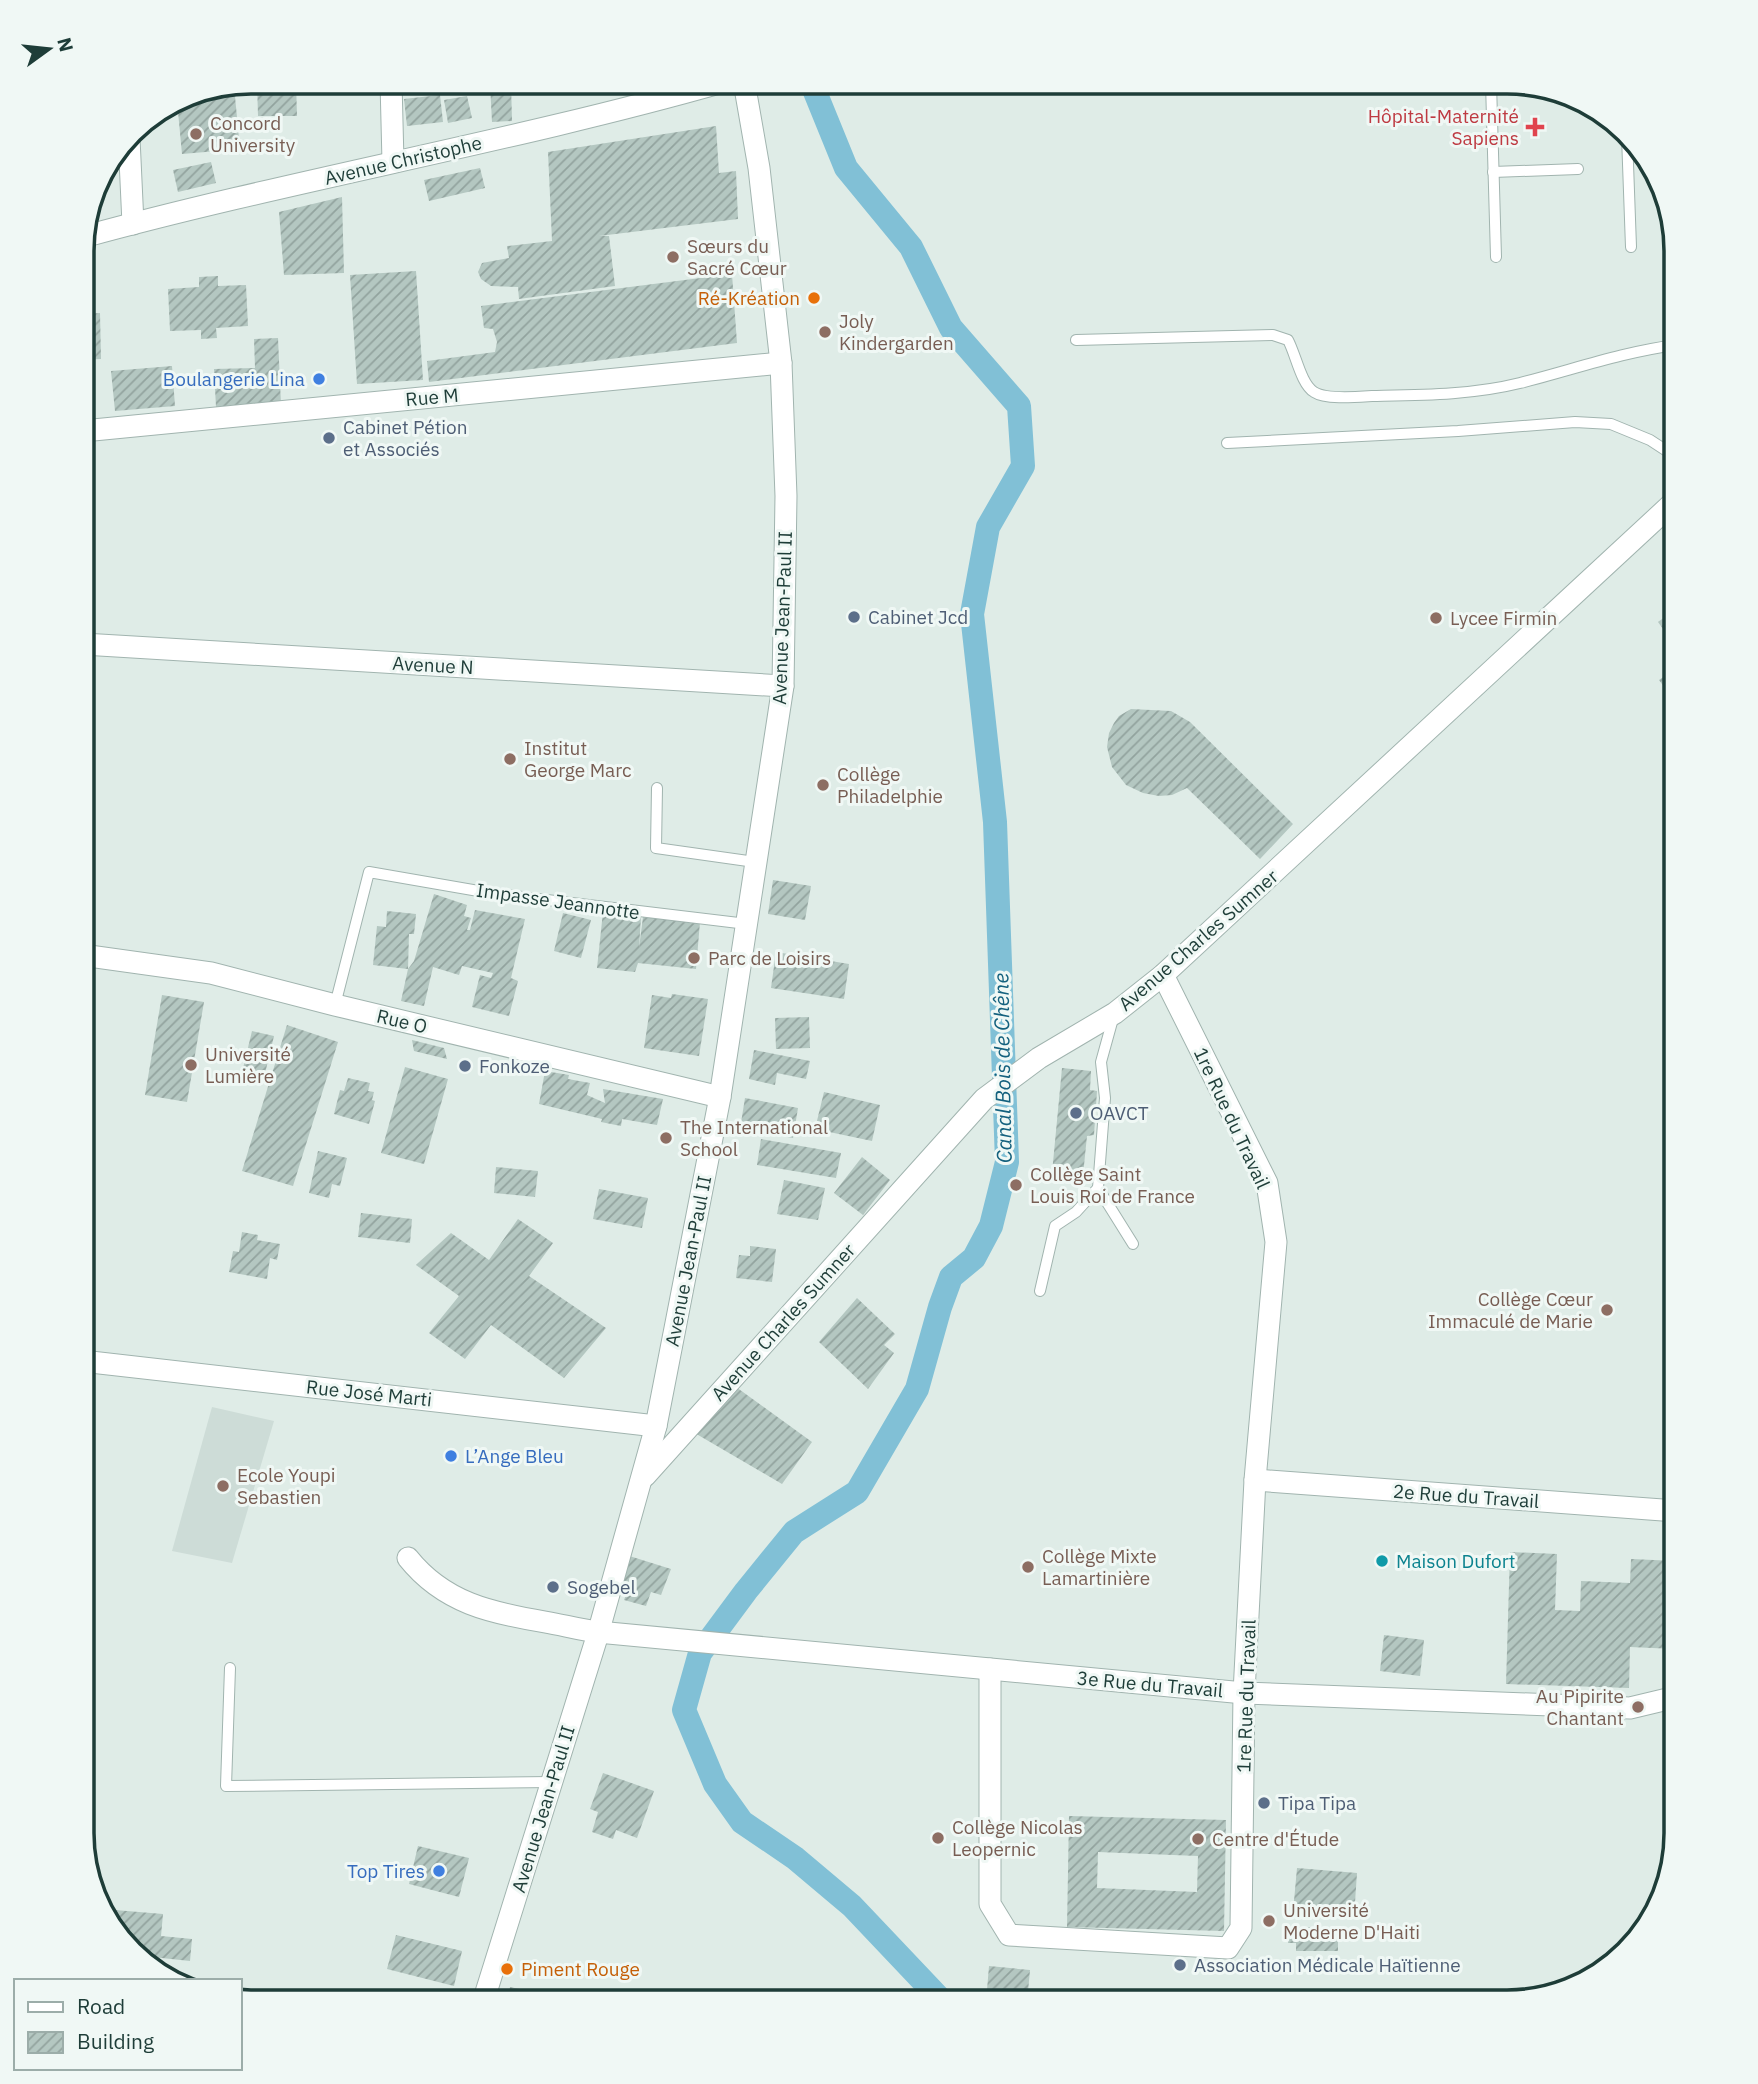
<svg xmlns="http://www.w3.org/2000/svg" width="1758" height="2084" viewBox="0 0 1758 2084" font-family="'IBM Plex Sans',sans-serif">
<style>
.built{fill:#cddcd7}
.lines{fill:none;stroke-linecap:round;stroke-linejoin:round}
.canal{stroke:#81c0d6;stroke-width:24}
.building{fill:url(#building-hatch);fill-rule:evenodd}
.service-casing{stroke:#a1b4af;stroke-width:12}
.minor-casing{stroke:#a1b4af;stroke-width:23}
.tertiary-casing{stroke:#a1b4af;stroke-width:23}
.service{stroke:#fff;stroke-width:10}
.minor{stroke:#fff;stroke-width:21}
.tertiary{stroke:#fff;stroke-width:21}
.health-dot{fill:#e0444e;stroke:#f0f8f5;stroke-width:2.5}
.education-dot{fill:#8d6e63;stroke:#f0f8f5;stroke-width:2.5}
.food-dot{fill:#e8710a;stroke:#f0f8f5;stroke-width:2.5}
.shop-dot{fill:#3f7fe0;stroke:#f0f8f5;stroke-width:2.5}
.service-dot{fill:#5c6f8a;stroke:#f0f8f5;stroke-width:2.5}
.culture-dot{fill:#0f9aa8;stroke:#f0f8f5;stroke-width:2.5}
.labels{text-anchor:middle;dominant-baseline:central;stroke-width:6;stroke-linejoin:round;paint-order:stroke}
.health-label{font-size:19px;fill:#be3a42;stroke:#f0f8f5;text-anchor:end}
.education-label{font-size:19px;fill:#785e54;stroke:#f0f8f5;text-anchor:start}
.street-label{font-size:19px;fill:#1e3d38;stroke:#f0f8f5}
.food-label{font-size:19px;fill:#c56008;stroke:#f0f8f5;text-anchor:end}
.shop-label{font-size:19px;fill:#366cbe;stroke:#f0f8f5;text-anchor:end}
.service-label{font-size:19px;fill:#4e5e75;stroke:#f0f8f5;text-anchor:start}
.culture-label{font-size:19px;fill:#0d838f;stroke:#f0f8f5;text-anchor:start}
.water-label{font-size:21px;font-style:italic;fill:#14617e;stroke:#f0f8f5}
.rim{fill:none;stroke:#1e3d38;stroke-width:3.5}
</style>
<defs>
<pattern id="building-hatch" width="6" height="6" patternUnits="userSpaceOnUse" patternTransform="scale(1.75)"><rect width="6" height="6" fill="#b4c7c1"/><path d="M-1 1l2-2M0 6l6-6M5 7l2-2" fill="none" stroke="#92a39e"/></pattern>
</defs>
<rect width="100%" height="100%" fill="#dfece7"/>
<!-- built -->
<polygon class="built" points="212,1407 274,1421 232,1563 172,1551"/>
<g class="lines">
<!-- canal -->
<polyline class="canal" points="811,82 846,168 911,247 951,328 1019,406 1023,466 988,527 972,614 995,822 1007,1162 991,1226 974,1258 951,1277 940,1307 917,1389 857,1492 794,1532 746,1591 700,1653 684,1710 715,1784 742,1822 795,1858 852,1906 943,2002"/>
</g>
<!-- building -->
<g class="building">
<polygon points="257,82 296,82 297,116 258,116"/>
<polygon points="511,83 512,121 492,122 490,84"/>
<polygon points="234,86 240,149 182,154 177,101 187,95"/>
<polygon points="440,95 443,122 407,126 404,99"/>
<polygon points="467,96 472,118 448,123 444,100"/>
<polygon points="716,126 719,173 736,171 738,219 599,236 609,236 615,286 519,299 518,287 491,286 481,279 478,272 482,263 509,258 507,246 552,241 548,152"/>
<polygon points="211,162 216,183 178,192 173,170"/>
<polygon points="480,168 485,188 429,201 424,180"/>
<polygon points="342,197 344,273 284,275 279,212"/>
<polygon points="416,271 423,380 357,384 350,275"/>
<polygon points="732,274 737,343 429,382 427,361 495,352 497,342 493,329 484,328 481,306"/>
<polygon points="218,276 218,286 246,285 248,326 216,328 217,338 201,339 201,330 170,331 168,289 199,287 199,277"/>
<polygon points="100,313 101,359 83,360 83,314"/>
<polygon points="278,338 281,405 216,407 214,369 255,368 254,339"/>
<polygon points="172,366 175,406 115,411 111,371"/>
<polygon points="1676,609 1676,647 1658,622"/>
<polygon points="1676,668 1676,703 1659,680"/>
<polygon points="1131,709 1171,711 1190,722 1293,824 1260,859 1187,788 1172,795 1159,796 1143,793 1126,785 1112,767 1107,747 1109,733 1114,723 1119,716"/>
<polygon points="773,880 811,886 805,920 768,914"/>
<polygon points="434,894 467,905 464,916 471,918 467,930 470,930 475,910 525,919 511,978 518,981 509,1016 472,1007 480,975 491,978 493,973 462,966 459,975 433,967 424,1006 401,1001 408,969 414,961"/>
<polygon points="387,911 416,914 414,934 409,934 408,969 373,965 377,926 386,927"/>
<polygon points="603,912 641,917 639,948 643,917 700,922 696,969 638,963 635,972 597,968"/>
<polygon points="563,913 591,920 581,958 554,951"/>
<polygon points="776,952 849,964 844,999 771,988"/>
<polygon points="672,994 708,999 699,1056 644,1048 652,995 671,998"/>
<polygon points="162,995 204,1002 187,1102 145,1095"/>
<polygon points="809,1017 810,1048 776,1049 775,1018"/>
<polygon points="287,1025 338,1042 293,1186 242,1171"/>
<polygon points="252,1031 274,1036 262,1086 240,1081"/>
<polygon points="412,1040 444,1048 447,1059 414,1051"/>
<polygon points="754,1050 810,1061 806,1079 777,1073 775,1085 749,1079"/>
<polygon points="405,1067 448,1079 424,1164 381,1153"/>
<polygon points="1062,1068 1091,1071 1090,1090 1097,1091 1094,1135 1087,1136 1083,1175 1052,1173"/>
<polygon points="545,1071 569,1075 568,1079 590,1083 587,1095 605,1103 603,1089 663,1099 657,1125 622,1119 621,1126 601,1122 602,1119 539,1104"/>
<polygon points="348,1078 370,1083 368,1091 374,1092 372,1100 375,1101 369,1124 334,1114 340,1090 344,1091"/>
<polygon points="824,1092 880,1105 872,1141 815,1129"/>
<polygon points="745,1098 798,1108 793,1138 740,1129"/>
<polygon points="761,1139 841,1153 836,1178 757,1165"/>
<polygon points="318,1151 347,1158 340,1186 332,1184 329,1198 309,1193"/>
<polygon points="862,1157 890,1180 863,1215 834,1193"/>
<polygon points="496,1167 538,1171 535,1197 494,1193"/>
<polygon points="784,1180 825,1188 818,1220 777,1214"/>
<polygon points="599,1189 648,1198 642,1228 593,1219"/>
<polygon points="361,1213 412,1219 410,1243 358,1237"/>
<polygon points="518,1219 553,1243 529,1276 606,1328 564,1378 491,1325 465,1359 429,1333 459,1296 416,1265 451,1233 489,1260"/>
<polygon points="242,1232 258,1235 257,1240 280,1244 277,1260 270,1258 267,1279 229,1272 233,1251 239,1252"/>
<polygon points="750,1246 776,1249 772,1282 736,1278 739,1255 750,1256"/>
<polygon points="857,1298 895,1334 884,1345 894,1353 868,1389 819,1342"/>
<polygon points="736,1387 812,1442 782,1484 693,1432"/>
<polygon points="1510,1552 1557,1554 1555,1610 1580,1611 1581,1581 1630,1583 1631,1559 1676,1561 1675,1649 1630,1647 1629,1688 1506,1684"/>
<polygon points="623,1554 671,1569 661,1595 651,1592 646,1606 624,1600 627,1592 613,1587"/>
<polygon points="1384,1635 1424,1640 1420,1676 1380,1671"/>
<polygon points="603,1773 654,1791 637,1838 616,1830 613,1839 592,1832 598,1812 590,1809"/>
<path d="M1069,1816l157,4 -2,111 -157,-4zM1098,1852l100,4 -1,36 -100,-4z"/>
<polygon points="418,1846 469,1858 459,1897 409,1884"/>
<polygon points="1297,1868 1357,1873 1354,1917 1293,1912"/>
<polygon points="103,1909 163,1914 161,1936 192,1939 190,1961 143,1956 117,1935"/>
<polygon points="1288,1927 1338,1927 1338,1951 1296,1951 1296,1943 1288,1943"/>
<polygon points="396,1935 462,1951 454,1986 387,1969"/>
<polygon points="989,1966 1030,1970 1027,2002 986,2002"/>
<polygon points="510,1987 577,2001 577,2002 507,2002"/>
<polygon points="1300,1994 1302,2002 1273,2002 1273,2001"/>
<polygon points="877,1996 876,2002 812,2002 813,1999"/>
</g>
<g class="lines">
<!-- service casing -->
<g class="service-casing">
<g id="service">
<polyline points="1491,83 1496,257"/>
<polyline points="1627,136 1631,247"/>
<polyline points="1493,172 1578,169"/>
<path d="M1076,340l197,-5 15,5c8,15 13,44 26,52 12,8 43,5 58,4 50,-1 100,-1 148,-13 52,-13 102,-31 156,-38"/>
<polyline points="1227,443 1458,431 1575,422 1611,424 1650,440 1676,457"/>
<polyline points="657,788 656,848 755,862"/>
<polyline points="335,1005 369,872 490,893 747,924"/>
<polyline points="1114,1015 1101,1062 1105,1098 1098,1188 1133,1244"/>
<polyline points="1040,1291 1055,1226 1076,1212 1098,1188"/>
<polyline points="230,1668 226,1786 551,1782"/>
</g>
</g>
<!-- minor casing -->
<g class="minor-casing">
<g id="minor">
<polyline points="391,82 393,162"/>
<polyline points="129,138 133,224"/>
<polyline points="83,431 781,363"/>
<polyline points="83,644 783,686"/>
<polyline points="82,955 211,973 335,1005 720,1097"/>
<polyline points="82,1361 656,1426"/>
<polyline points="1255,1480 1676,1511"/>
<path d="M408,1558c36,45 83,55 137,64 18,3 35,8 53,10l646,61 386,15 46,-11"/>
<polyline points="990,1669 990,1904 1009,1935 1228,1948 1241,1928 1244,1693 1255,1480 1276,1242 1267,1183 1163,975"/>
</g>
</g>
<!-- tertiary casing -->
<g class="tertiary-casing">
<g id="tertiary">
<path d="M83,237c212,-58 429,-95 640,-155"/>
<polyline points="645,1476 984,1099 1039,1058 1115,1013 1163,975 1676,500"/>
<polyline points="483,2002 597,1637 656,1426 720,1097 783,686 786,496 781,363 759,168 744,82"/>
</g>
</g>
<!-- service -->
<use href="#service" class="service"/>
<!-- minor -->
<use href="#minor" class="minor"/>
<!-- tertiary -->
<use href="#tertiary" class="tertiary"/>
</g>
<!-- markers -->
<path class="health-dot" d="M1531.5 116.5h7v7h7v7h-7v7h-7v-7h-7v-7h7z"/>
<g class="education-dot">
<circle cx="196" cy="134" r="7"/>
<circle cx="673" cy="257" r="7"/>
<circle cx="825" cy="332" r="7"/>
<circle cx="1436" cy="618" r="7"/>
<circle cx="510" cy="759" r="7"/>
<circle cx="823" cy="785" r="7"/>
<circle cx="694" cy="958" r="7"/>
<circle cx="191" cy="1065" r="7"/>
<circle cx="666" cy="1138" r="7"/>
<circle cx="1016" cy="1185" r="7"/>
<circle cx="1607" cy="1310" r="7"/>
<circle cx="223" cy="1486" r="7"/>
<circle cx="1028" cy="1567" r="7"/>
<circle cx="1638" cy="1707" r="7"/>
<circle cx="938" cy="1838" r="7"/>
<circle cx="1198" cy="1839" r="7"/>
<circle cx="1269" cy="1921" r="7"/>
</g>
<g class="food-dot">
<circle cx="814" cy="298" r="7"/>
<circle cx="507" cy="1969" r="7"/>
</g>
<g class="shop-dot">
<circle cx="319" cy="379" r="7"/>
<circle cx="451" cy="1456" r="7"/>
<circle cx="439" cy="1871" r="7"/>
</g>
<g class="service-dot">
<circle cx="329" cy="438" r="7"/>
<circle cx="854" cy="617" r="7"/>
<circle cx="465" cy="1066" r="7"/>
<circle cx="1076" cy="1113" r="7"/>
<circle cx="553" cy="1587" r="7"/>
<circle cx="1264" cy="1803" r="7"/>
<circle cx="1180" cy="1965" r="7"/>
</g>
<circle class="culture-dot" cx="1382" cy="1561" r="7"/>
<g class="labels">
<!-- health labels -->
<g class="health-label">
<text x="1519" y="116">Hôpital-Maternité<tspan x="1519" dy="22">Sapiens</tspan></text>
</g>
<!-- education labels -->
<g class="education-label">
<text x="210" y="123">Concord<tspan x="210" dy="22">University</tspan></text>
<text x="687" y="246">Sœurs du<tspan x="687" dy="22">Sacré Cœur</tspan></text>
<text x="839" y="321">Joly<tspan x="839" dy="22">Kindergarden</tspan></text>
<text x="1450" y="618">Lycee Firmin</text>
<text x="524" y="748">Institut<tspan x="524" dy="22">George Marc</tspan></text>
<text x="837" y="774">Collège<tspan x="837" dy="22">Philadelphie</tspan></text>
<text x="708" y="958">Parc de Loisirs</text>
<text x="205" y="1054">Université<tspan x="205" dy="22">Lumière</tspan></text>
<text x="680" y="1127">The International<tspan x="680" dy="22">School</tspan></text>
<text x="1030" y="1174">Collège Saint<tspan x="1030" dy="22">Louis Roi de France</tspan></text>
<text x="1593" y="1299" text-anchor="end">Collège Cœur<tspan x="1593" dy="22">Immaculé de Marie</tspan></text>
<text x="237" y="1475">Ecole Youpi<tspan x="237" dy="22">Sebastien</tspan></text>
<text x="1042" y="1556">Collège Mixte<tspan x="1042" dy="22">Lamartinière</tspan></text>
<text x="1624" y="1696" text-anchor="end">Au Pipirite<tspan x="1624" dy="22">Chantant</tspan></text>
<text x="952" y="1827">Collège Nicolas<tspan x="952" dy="22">Leopernic</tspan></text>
<text x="1212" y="1839">Centre d'Étude</text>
<text x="1283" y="1910">Université<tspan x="1283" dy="22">Moderne D'Haiti</tspan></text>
</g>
<!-- street labels -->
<g class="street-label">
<text transform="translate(403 160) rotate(-13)">Avenue Christophe</text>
<text transform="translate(432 397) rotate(-5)">Rue M</text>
<text transform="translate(782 618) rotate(-88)">Avenue Jean-Paul II</text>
<text transform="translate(433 665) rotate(3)">Avenue N</text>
<text transform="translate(558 901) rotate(8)">Impasse Jeannotte</text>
<text transform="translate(1198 940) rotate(-41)">Avenue Charles Sumner</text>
<text transform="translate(402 1021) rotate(13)">Rue O</text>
<text transform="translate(1232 1118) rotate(65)">1re Rue du Travail</text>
<text transform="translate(688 1261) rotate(-79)">Avenue Jean-Paul II</text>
<text transform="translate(783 1322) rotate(-48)">Avenue Charles Sumner</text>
<text transform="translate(369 1393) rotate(6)">Rue José Marti</text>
<text transform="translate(1466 1496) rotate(4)">2e Rue du Travail</text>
<text transform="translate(1150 1684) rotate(5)">3e Rue du Travail</text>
<text transform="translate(1246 1696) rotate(-88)">1re Rue du Travail</text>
<text transform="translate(543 1809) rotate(-73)">Avenue Jean-Paul II</text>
</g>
<!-- food labels -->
<g class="food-label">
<text x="800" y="298">Ré-Kréation</text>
<text x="521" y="1969" text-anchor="start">Piment Rouge</text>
</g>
<!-- shop labels -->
<g class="shop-label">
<text x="305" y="379">Boulangerie Lina</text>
<text x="465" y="1456" text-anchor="start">L’Ange Bleu</text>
<text x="425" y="1871">Top Tires</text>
</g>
<!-- service labels -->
<g class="service-label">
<text x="343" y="427">Cabinet Pétion<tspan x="343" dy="22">et Associés</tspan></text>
<text x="868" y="617">Cabinet Jcd</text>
<text x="479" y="1066">Fonkoze</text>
<text x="1090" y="1113">OAVCT</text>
<text x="567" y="1587">Sogebel</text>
<text x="1278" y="1803">Tipa Tipa</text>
<text x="1194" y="1965">Association Médicale Haïtienne</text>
</g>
<!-- culture labels -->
<g class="culture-label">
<text x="1396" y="1561">Maison Dufort</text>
</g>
<!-- water labels -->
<g class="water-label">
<text transform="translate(1002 1068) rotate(-91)">Canal Bois de Chêne</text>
</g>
</g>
<!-- crop -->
<path d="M0 0H1758V2084H0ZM251 94H1507A157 157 0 0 1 1664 251V1833A157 157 0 0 1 1507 1990H251A157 157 0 0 1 94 1833V251A157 157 0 0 1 251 94Z" fill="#f0f8f5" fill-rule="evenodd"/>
<path class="rim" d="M251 94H1507A157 157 0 0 1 1664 251V1833A157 157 0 0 1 1507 1990H251A157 157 0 0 1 94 1833V251A157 157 0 0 1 251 94Z"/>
<!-- legend -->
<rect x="14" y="1979" width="228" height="91" fill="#f0f8f5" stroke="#9cada9" stroke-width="2"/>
<rect x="28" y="2002" width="35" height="10" fill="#ffffff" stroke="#9cada9" stroke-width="2"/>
<text x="77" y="2014" font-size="21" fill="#1e3d38">Road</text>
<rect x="28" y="2032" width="35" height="21" fill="url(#building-hatch)" stroke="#9cada9" stroke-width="2"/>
<text x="77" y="2049" font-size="21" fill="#1e3d38">Building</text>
<!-- north arrow -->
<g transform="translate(49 49) rotate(75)" stroke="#f0f8f5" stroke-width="5" paint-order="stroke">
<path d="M0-5L12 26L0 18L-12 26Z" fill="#1e3d38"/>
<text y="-10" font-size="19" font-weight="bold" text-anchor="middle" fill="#1e3d38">N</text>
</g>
</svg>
